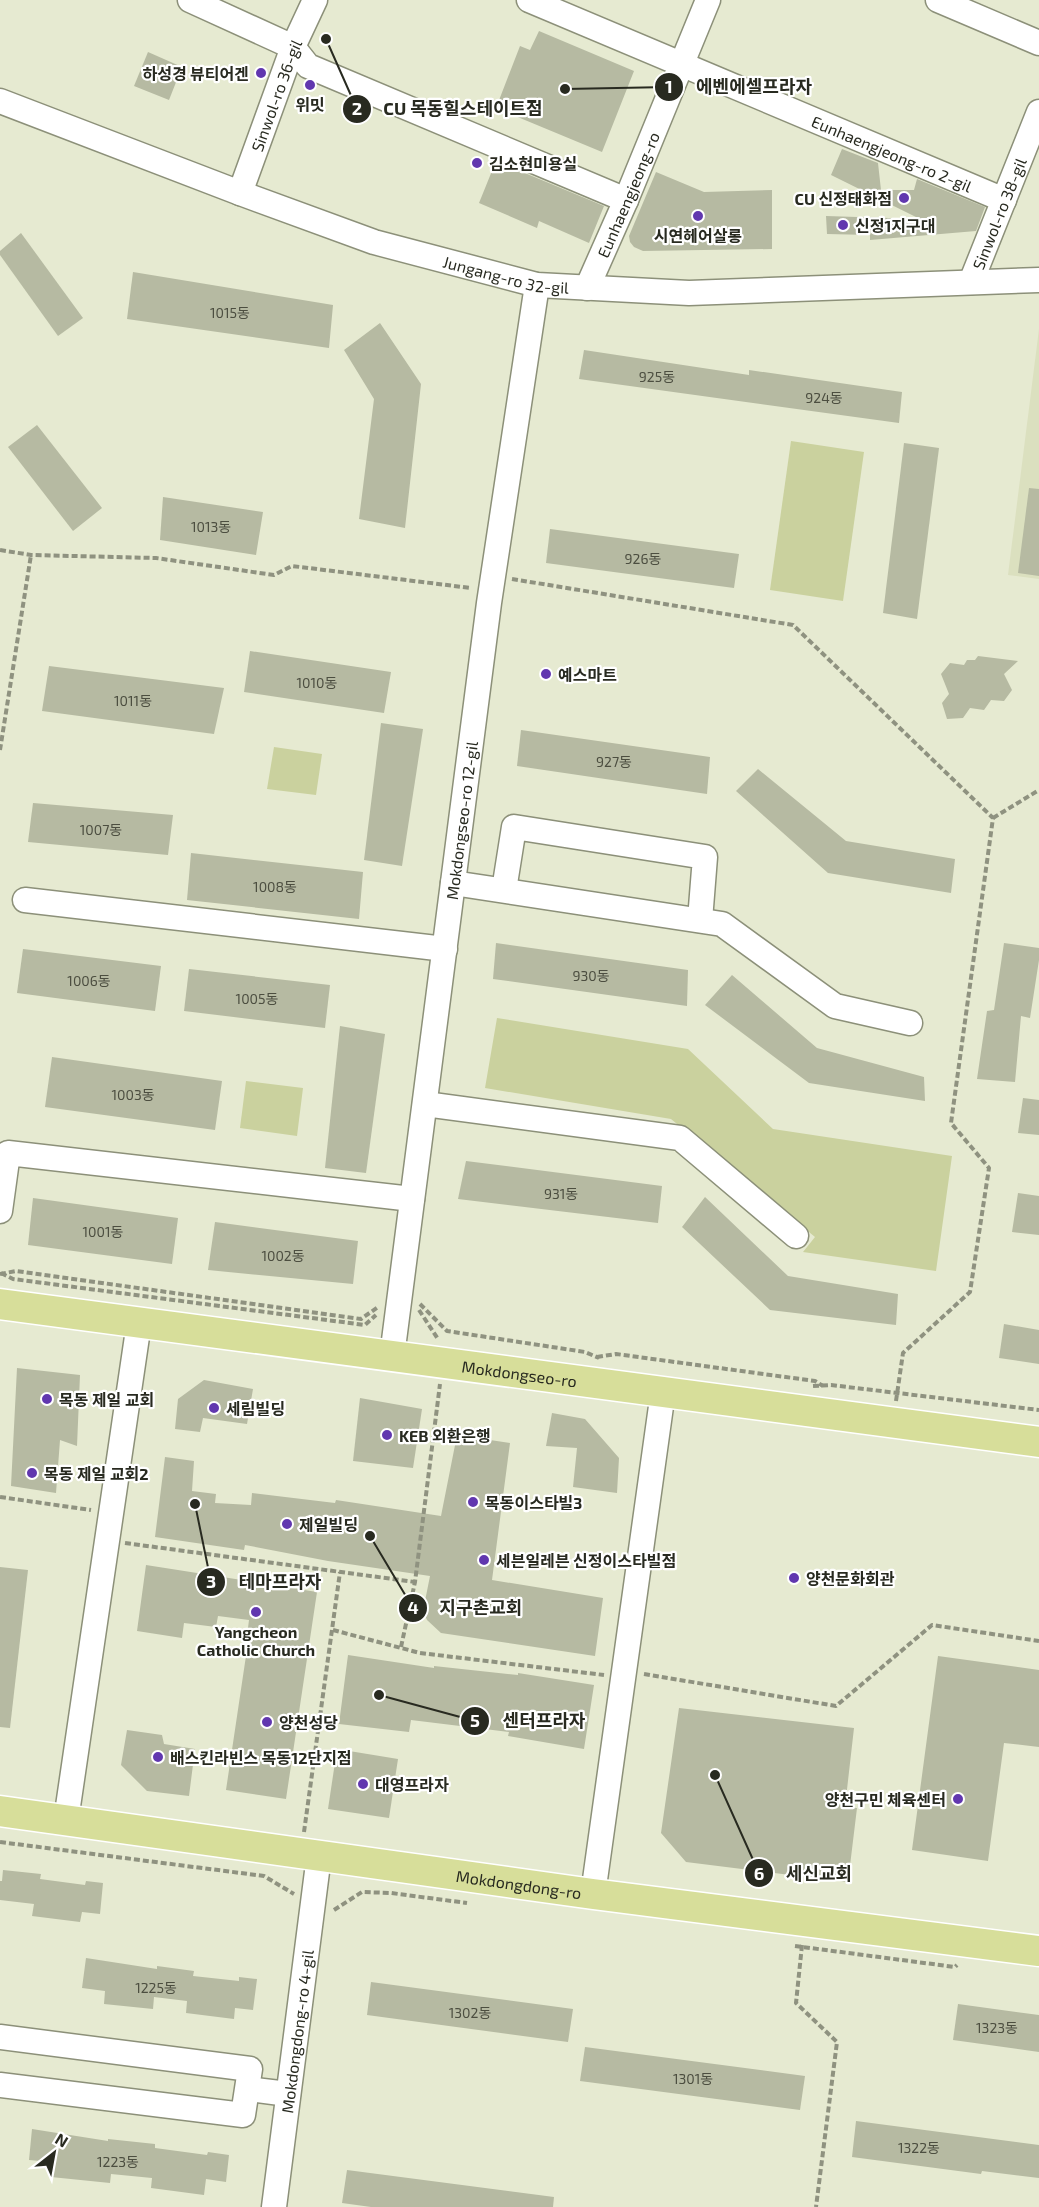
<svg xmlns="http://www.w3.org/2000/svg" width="1039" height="2207" viewBox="0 0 1039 2207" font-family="'Exo 2','Noto Sans KR',sans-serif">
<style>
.built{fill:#dbe0bf}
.green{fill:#cad19e}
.building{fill:#b6baa2}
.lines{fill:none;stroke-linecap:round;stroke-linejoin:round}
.minor-casing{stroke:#8c9079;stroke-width:27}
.major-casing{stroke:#fff;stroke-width:33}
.path{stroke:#8f9280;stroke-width:4;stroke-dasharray:6 3;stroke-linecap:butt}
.minor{stroke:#fff;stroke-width:24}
.major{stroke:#d7de9a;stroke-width:30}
.poi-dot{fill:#6137af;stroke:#fff;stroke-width:2}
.labels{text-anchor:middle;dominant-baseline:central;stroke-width:4.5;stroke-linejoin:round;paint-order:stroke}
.number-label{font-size:14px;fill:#4c4e40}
.poi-label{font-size:16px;font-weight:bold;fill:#282a20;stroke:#fff;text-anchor:start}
.street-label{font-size:16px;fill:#282a20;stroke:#fff}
.leader{fill:none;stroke:#282a20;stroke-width:2}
.callout-dot{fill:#282a20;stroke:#fff;stroke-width:2}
.mark-label{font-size:18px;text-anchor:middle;font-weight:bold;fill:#fff}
.callout-label{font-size:18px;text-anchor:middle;font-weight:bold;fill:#282a20;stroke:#fff;stroke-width:4.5;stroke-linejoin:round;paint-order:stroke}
</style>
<rect width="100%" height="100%" fill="#e6ead1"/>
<!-- built -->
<polygon class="built" points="1039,329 1039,579 1008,575"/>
<!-- green -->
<g class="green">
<polygon points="791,441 864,452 843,601 770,590"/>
<polygon points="274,747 322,754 316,795 267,789"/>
<polygon points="497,1018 688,1049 773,1129 952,1156 936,1271 803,1252 815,1237 671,1119 485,1088"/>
<polygon points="246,1081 303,1088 297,1136 240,1128"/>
</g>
<!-- building -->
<g class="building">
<polygon points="539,31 634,71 602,152 496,108 520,46 530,50"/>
<polygon points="148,52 182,67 169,100 134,86"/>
<polygon points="842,149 878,163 881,190 914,190 917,179 985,207 976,231 870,240 870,235 827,234 826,216 920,219 831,175"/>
<polygon points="496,161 604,206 589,243 539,221 537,228 479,203"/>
<polygon points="656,172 704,192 772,190 772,249 643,251 634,247 630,242 629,236"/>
<polygon points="21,233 83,318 58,336 0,255 0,251"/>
<polygon points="133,272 333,305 329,348 127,319"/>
<polygon points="380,323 421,384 405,528 359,519 374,399 344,350"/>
<polygon points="584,350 749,375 749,370 902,392 899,423 579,379"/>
<polygon points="37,425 102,508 73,531 8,447"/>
<polygon points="904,443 939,448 917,619 883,613"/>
<polygon points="1029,488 1039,489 1039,576 1018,573"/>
<polygon points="163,497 263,512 256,555 160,540"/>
<polygon points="550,529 739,554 734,588 546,563"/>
<polygon points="250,651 391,672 384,713 244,692"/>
<polygon points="978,656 1018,661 1004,674 1012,690 1004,701 991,700 984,710 970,708 963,718 947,719 942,703 949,694 941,674 950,663 964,665 967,660 975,660"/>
<polygon points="49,666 224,688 214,734 42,711"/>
<polygon points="381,723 423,729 402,866 364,860"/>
<polygon points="521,730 710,757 707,794 517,766"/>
<polygon points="758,769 846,841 955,859 951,893 828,873 736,791"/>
<polygon points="33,803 173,815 168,855 28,842"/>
<polygon points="191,853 363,872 359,919 187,900"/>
<polygon points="496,943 688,970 687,1006 493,979"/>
<polygon points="1004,943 1039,948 1039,960 1030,1018 1021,1016 1015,1082 977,1079 987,1011 994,1010"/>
<polygon points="23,949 161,966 155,1011 17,993"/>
<polygon points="189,969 330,985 325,1028 184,1011"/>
<polygon points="732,975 817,1048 924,1077 925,1101 809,1083 705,1005"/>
<polygon points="340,1026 385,1034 366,1173 325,1168"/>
<polygon points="52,1057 222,1081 215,1130 45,1107"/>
<polygon points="1023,1098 1039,1100 1039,1135 1018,1133"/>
<polygon points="466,1161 662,1186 658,1223 458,1199"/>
<polygon points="1018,1193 1039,1196 1039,1235 1012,1232"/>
<polygon points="705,1197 788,1276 898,1294 896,1325 770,1310 682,1227"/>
<polygon points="33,1198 178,1218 172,1264 28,1245"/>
<polygon points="215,1222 358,1241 353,1284 208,1270"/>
<polygon points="1004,1324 1039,1330 1039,1364 999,1358"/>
<polygon points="17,1368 80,1375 77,1446 60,1440 56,1493 11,1486"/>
<polygon points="204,1380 253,1389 247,1424 203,1418 200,1432 175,1429 178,1399"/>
<polygon points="360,1398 422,1409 413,1468 353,1461"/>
<polygon points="552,1413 585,1419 619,1458 617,1493 573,1487 577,1448 546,1446"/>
<polygon points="457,1435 510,1443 492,1580 603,1598 595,1656 441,1633 427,1620 423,1611 430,1576 328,1561 245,1545 244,1550 155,1537 165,1457 194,1461 192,1491 216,1494 215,1503 251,1505 252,1493 335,1503 336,1500 441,1516"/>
<polygon points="146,1565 317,1592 286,1799 226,1790 250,1629 248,1628 249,1620 218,1616 216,1627 184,1623 182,1638 137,1631"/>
<polygon points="0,1567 28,1570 10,1728 0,1727"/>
<polygon points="348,1655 434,1668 434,1666 518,1675 518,1673 594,1685 584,1749 508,1736 509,1732 411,1720 409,1732 339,1724"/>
<polygon points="938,1656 1039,1670 1039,1747 1004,1743 988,1861 912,1850"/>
<polygon points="679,1708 854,1728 845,1807 857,1808 848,1882 686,1862 661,1833"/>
<polygon points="127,1730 162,1735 164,1744 195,1749 189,1796 147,1791 121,1765"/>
<polygon points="337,1749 398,1759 389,1818 328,1809"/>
<polygon points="3,1870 41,1874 40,1879 85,1885 86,1881 103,1883 100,1914 82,1912 80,1922 32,1916 34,1904 0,1900 0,1881 2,1881"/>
<polygon points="86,1958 157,1969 157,1966 194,1971 193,1976 239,1981 239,1977 257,1979 253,2010 235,2008 234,2019 186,2013 187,2001 154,1997 153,2009 104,2004 105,1991 82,1988"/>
<polygon points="371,1982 573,2009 568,2042 367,2015"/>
<polygon points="958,2004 1039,2015 1039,2052 953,2040"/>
<polygon points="585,2047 805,2076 800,2110 580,2081"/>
<polygon points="856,2121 1039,2145 1039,2178 982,2171 981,2174 852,2157"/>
<polygon points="32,2129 108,2141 108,2139 155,2144 155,2148 207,2155 208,2152 229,2155 226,2182 206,2179 204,2195 151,2188 152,2178 111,2174 110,2183 51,2177 53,2162 29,2160"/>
<polygon points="347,2170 554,2197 553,2207 371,2207 342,2203"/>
</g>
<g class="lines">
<!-- minor casing -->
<g class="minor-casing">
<g id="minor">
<polyline points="190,0 293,47 308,66 626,200"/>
<path id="s1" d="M529,0l475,200"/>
<polyline points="938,0 1039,43"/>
<path id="s2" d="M0,101l240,92 134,49 163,43 152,8 350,-13"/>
<path id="s3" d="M240,193l53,-146 22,-47"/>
<path id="s4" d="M971,282l68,-170"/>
<path id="s5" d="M587,288l39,-88 82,-200"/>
<polyline points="453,883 722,924 835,1006 910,1023"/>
<polyline points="504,890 514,827 705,857 700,920"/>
<polyline points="25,900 445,949"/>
<polyline points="425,1104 680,1138 796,1236"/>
<polyline points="0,1211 8,1153 412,1199"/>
<path id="s6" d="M392,1356l97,-753 48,-318"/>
<polyline points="66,1820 139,1323"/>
<polyline points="593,1894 663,1392"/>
<polyline points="0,2037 250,2069 243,2115 0,2085"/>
<polyline points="248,2089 288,2094"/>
<path id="s7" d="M274,2207l45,-351"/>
</g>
</g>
<!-- major casing -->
<g class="major-casing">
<g id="major">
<path id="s8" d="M0,1304l1039,138"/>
<path id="s9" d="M0,1811l593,83 446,57"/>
</g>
</g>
<!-- path -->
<g class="path">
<polyline points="0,550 31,555 156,558 274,575 292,566 471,588"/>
<polyline points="512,579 793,625 993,818 951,1123 989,1168 970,1292 903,1353 896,1401"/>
<polyline points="0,750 31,555"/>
<polyline points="993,818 1039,790"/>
<polyline points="1,1273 13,1279 365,1325 376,1315"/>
<polyline points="0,1274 16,1271 361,1319 378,1307"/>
<polyline points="420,1304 447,1331 585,1352 599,1358"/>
<polyline points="419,1310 438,1339"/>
<polyline points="597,1357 616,1354 815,1381 823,1386"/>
<polyline points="813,1386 831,1385 1039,1410"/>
<polyline points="0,1497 91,1510"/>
<polyline points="125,1543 415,1582"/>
<polyline points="333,1630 420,1653 604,1675"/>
<polyline points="401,1647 415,1582 440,1384"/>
<polyline points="644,1674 836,1706 932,1625 1039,1641"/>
<polyline points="304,1832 340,1572"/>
<polyline points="0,1842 264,1876 294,1894"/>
<polyline points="334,1910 362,1892 391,1893 467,1903"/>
<polyline points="802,1945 796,2003 837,2042 816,2207"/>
<polyline points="795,1946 955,1967 957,1965"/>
</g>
<!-- minor -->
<use href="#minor" class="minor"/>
<!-- major -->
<use href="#major" class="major"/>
</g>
<!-- markers -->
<g class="poi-dot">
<circle cx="261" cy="73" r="6"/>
<circle cx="310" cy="85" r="6"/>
<circle cx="477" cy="163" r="6"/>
<circle cx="904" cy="198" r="6"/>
<circle cx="698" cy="216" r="6"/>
<circle cx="843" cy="225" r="6"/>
<circle cx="546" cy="674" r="6"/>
<circle cx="47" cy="1399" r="6"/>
<circle cx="214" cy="1408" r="6"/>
<circle cx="387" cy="1435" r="6"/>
<circle cx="32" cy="1473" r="6"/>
<circle cx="473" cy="1502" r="6"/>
<circle cx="287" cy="1524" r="6"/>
<circle cx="484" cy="1560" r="6"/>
<circle cx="794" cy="1578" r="6"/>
<circle cx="256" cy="1612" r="6"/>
<circle cx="267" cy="1722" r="6"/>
<circle cx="158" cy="1757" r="6"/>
<circle cx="363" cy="1784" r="6"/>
<circle cx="958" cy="1799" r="6"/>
</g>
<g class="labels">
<!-- number labels -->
<g class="number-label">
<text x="230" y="312">1015동</text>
<text x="657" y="376">925동</text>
<text x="824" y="397">924동</text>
<text x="211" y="526">1013동</text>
<text x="643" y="558">926동</text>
<text x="317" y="682">1010동</text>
<text x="133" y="700">1011동</text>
<text x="614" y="761">927동</text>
<text x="101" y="829">1007동</text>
<text x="275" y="886">1008동</text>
<text x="591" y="975">930동</text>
<text x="89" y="980">1006동</text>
<text x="257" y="998">1005동</text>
<text x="133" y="1094">1003동</text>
<text x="561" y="1193">931동</text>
<text x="103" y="1231">1001동</text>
<text x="283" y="1255">1002동</text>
<text x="156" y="1987">1225동</text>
<text x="470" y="2012">1302동</text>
<text x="997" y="2027">1323동</text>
<text x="693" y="2078">1301동</text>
<text x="919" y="2147">1322동</text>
<text x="118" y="2161">1223동</text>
</g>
<!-- poi labels -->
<g class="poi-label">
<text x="249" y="73" text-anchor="end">하성경 뷰티어겐</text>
<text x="310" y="104" text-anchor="middle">위밋</text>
<text x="489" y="163">김소현미용실</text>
<text x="892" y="198" text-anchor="end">CU 신정태화점</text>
<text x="855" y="225">신정1지구대</text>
<text x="698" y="235" text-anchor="middle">시연헤어살롱</text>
<text x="558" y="674">예스마트</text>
<text x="59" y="1399">목동 제일 교회</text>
<text x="226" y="1408">세림빌딩</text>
<text x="399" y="1435">KEB 외환은행</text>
<text x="44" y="1473">목동 제일 교회2</text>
<text x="485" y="1502">목동이스타빌3</text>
<text x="299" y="1524">제일빌딩</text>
<text x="496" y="1560">세븐일레븐 신정이스타빌점</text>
<text x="806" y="1578">양천문화회관</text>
<text x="256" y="1631" text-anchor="middle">Yangcheon<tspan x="256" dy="18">Catholic Church</tspan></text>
<text x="279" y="1722">양천성당</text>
<text x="170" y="1757">배스킨라빈스 목동12단지점</text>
<text x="375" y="1784">대영프라자</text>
<text x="946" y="1799" text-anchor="end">양천구민 체육센터</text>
</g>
<!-- street labels -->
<g class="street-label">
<text stroke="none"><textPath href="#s3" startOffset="104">Sinwol-ro 36-gil</textPath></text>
<text stroke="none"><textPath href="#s1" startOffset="394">Eunhaengjeong-ro 2-gil</textPath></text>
<text stroke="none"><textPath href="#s5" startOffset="102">Eunhaengjeong-ro</textPath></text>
<text stroke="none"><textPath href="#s4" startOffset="74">Sinwol-ro 38-gil</textPath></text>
<text stroke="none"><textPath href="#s2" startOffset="536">Jungang-ro 32-gil</textPath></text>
<text stroke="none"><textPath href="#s6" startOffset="540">Mokdongseo-ro 12-gil</textPath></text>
<text stroke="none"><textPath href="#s8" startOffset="524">Mokdongseo-ro</textPath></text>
<text stroke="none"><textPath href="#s9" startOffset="524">Mokdongdong-ro</textPath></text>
<text stroke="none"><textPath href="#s7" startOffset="177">Mokdongdong-ro 4-gil</textPath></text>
</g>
</g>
<!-- callouts -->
<path class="leader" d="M565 89L669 87M326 39L357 109M195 1504L211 1582M370 1536L413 1608M379 1695L475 1721M715 1775L759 1873"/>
<g class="callout-dot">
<circle cx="565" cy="89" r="6"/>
<circle cx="326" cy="39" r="6"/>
<circle cx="195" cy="1504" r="6"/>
<circle cx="370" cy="1536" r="6"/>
<circle cx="379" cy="1695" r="6"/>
<circle cx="715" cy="1775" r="6"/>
<circle cx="669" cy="87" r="15"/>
<circle cx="357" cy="109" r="15"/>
<circle cx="211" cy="1582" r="15"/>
<circle cx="413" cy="1608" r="15"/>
<circle cx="475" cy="1721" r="15"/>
<circle cx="759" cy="1873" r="15"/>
</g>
<g class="mark-label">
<text x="669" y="93">1</text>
<text x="357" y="115">2</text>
<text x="211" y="1588">3</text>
<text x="413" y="1614">4</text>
<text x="475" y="1727">5</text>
<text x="759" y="1880">6</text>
</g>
<g class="callout-label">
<text x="754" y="93">에벤에셀프라자</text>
<text x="463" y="115">CU 목동힐스테이트점</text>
<text x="280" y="1588">테마프라자</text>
<text x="481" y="1614">지구촌교회</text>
<text x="544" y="1727">센터프라자</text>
<text x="819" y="1880">세신교회</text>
</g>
<!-- north arrow -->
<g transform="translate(54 2153) rotate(31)" stroke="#ffffff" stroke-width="4.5" paint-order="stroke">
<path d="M0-4.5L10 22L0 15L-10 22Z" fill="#282a20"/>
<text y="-9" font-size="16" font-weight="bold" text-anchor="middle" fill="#282a20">N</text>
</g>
</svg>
